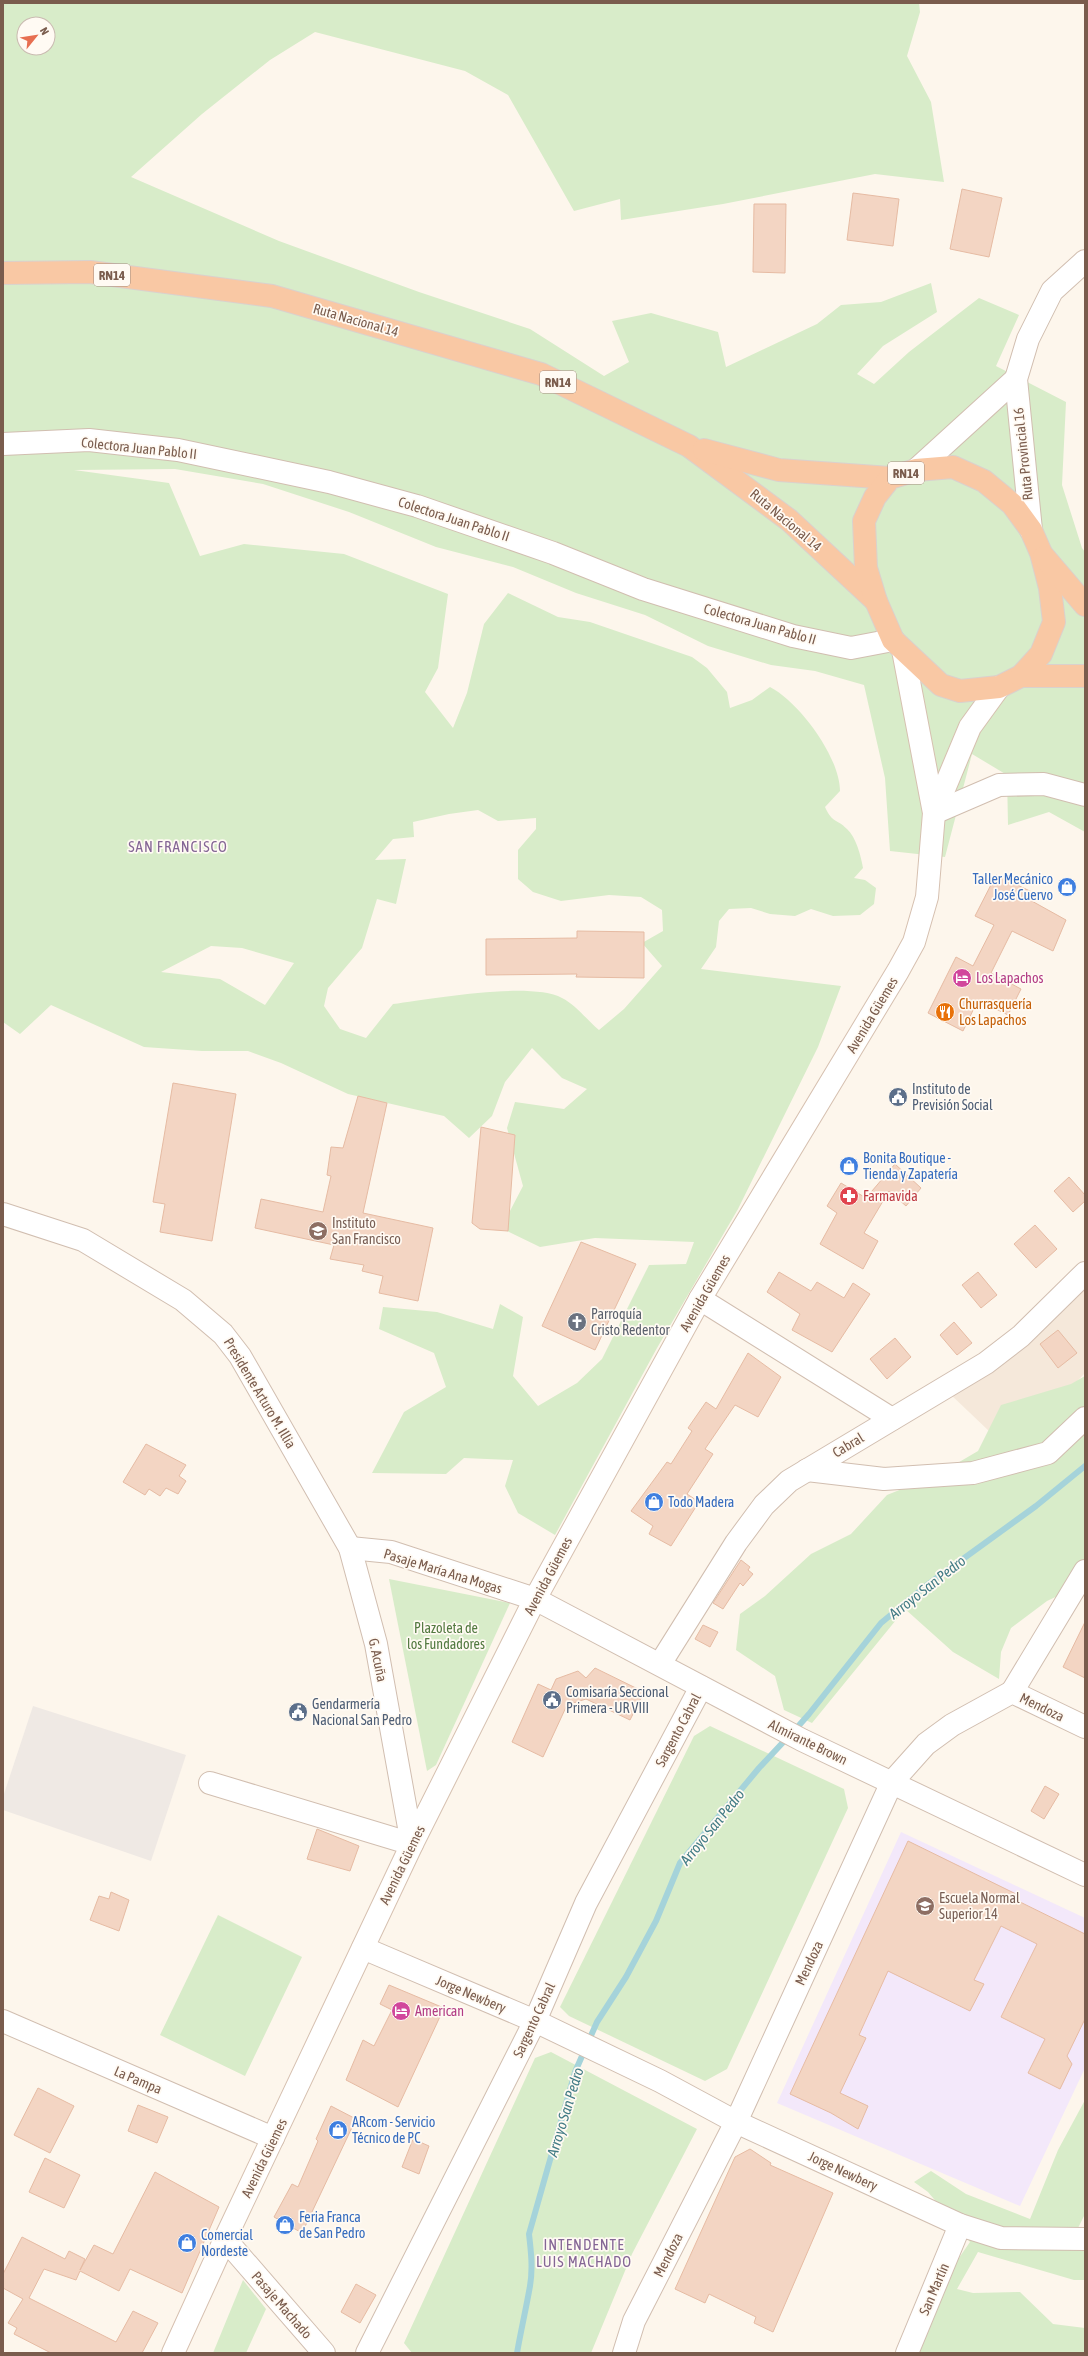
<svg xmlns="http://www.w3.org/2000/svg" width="1088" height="2356" viewBox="0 0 1088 2356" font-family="'Asap Condensed',sans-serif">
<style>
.residential{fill:#f5e8da}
.industrial{fill:#efe9e4}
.education{fill:#f3e8fa}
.green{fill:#d8ecc9;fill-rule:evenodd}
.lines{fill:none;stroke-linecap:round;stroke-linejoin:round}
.stream{stroke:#a5d3da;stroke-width:6}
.building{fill:#f3d5c3;stroke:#e6bba3}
.minor-casing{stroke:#d1beb0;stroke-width:24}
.tertiary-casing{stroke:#d1beb0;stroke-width:24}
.secondary-casing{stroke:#d6c0b0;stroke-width:24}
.trunk-casing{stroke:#dad1cd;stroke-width:24}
.minor{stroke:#fff;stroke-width:22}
.tertiary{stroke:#fff;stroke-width:22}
.secondary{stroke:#fff;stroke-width:22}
.trunk{stroke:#f9c8a4;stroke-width:22}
.labels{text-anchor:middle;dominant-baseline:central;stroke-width:3.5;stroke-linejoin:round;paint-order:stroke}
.shield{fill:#fffaf3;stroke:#a28b7f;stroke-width:1}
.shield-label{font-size:13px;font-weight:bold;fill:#7a5c4d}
.street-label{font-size:14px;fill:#7a5c4d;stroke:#fffaf3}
.shop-label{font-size:14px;fill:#366cbe;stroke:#fffaf3;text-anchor:start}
.hotel-label{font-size:14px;fill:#b23c85;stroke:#fffaf3;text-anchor:start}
.food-label{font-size:14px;fill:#c56008;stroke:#fffaf3;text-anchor:start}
.service-label{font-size:14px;fill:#4e5e75;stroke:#fffaf3;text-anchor:start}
.health-label{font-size:14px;fill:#be3a42;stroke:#fffaf3;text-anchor:start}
.education-label{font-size:14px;fill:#785e54;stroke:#fffaf3;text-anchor:start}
.worship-label{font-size:14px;fill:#5b616d;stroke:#fffaf3;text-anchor:start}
.park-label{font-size:14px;fill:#537a41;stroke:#fffaf3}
.neighbourhood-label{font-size:15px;letter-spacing:1px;fill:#846695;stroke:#fffaf3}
.water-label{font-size:15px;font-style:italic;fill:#437c86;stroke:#fffaf3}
</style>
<rect width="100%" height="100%" fill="#fdf6ec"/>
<!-- residential -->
<polygon class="residential" points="1085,1277 1085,1373 1010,1451 949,1393"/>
<!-- industrial -->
<polygon class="industrial" points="33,1706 186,1755 151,1861 3,1810 3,1797"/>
<!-- education -->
<polygon class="education" points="901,1832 1085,1918 1085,2068 1020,2206 777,2103"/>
<!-- green -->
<g class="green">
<path d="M3,3h916l1,9 -13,44 24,46 13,80 -69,-8 -152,30 -102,16 -1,-21 -46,12 -66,-116 -43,-24 -150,-39 -45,28 -68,54 -71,63 148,64 140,51 111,37 74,47 25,-14 -17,-41 39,-8 67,19 8,35 91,-43 24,-19 40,-3 50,-19 6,29 -54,34 -26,28 17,10 35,-32 70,-54 40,17 -23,51 70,36 -4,83 20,63 3,4v280l-36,-20 -41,13 -1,-50 -35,-21 -27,103 -55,-6 -5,-73 -21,-93 -49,-14 -44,-6 -63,-19 -63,-31 -69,-22 -63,-26 -77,-20 -87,-35 -86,-28 -88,-15 -101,1 95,13 31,73 44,-12 100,10 104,40 -10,74 -13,24 28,36 14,-35 17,-69 24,-31 50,24 32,5 102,35 15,11 20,24 3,16 22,-8 18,-13c29,15 70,70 70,104l-15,16c8,17 11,11 22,22 9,8 14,27 16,39l-9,10 11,2 11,8 -2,16 -14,11 -27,1 -22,-7 -16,7 -25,-2 -19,-6 -22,1 -10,12 -3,26 -15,22 140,17 -23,61 -80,162 -81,139 -102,187 -37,-22 -13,-27 8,-26 -49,-2 -18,16 -74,-1 32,-61 42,-25 -12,-34 -55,-24 4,-22 54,5 56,17 7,-25 23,13 -10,59 25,30 39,-23 25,-24 47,-94 37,-1 8,-22 -99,-4 -55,9 -39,-19 22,-42 -16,-58 8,-26 49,7 23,-20 -25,-11 -30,-30 -27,34 -13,34 -23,22 -25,-22 -96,-22 -67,-31 -33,-12h-46l-58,-4 -93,-42 -31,29 -17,-12zM24,24h24v24h-24zM478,810l20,11 38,-3v11l-18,21v29l15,13 28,9 48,-6 32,2 21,13 1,21 -21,12 20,23 -38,43 -25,21c-11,-9 -23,-25 -37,-32 -32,-17 -131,1 -169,6l-27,34 -26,-9 -16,-23 4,-18 34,-40 15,-49 19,5 10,-45 -31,1 18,-21 21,-2 -1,-15 36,-8zM211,946l31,2 52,15 -29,42 -45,-26 -59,-7z"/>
<polygon points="1085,1376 1085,1583 1047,1601 1011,1628 1001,1652 999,1679 953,1652 905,1609 812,1723 784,1710 775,1676 736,1650 740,1614 765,1596 811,1554 851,1534 887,1495 937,1475 978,1451 1001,1405 1071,1384"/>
<polygon points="389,1579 510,1603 436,1765 427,1771"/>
<polygon points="710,1726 844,1789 848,1808 727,2069 705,2081 569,2016 560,2007 694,1736"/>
<polygon points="218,1915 302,1957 245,2076 160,2035"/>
<polygon points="551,2052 697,2129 632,2254 591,2353 412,2353 404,2343 535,2058"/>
<polygon points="1085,2100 1085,2214 1077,2230 1085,2231 1085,2280 1074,2280 978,2252 957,2289 973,2293 1020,2292 1053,2324 1085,2328 1085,2353 914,2353 943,2281 970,2242 928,2192 914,2182 931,2171 966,2194 1030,2219 1058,2150"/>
<polygon points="243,2280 266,2309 246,2353 213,2353"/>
</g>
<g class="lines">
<!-- stream -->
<g class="stream">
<polyline points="794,1731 809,1714 881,1623 927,1585 1036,1506 1085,1466"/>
<path d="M517,2353c4,-23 9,-44 13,-67 3,-17 1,-35 -1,-52l46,-162 22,-50 29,-45 30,-56 24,-58 79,-95 29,-31"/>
</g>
</g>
<!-- building -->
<g class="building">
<polygon points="962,189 1002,198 989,257 950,249"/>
<polygon points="853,193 899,199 893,246 847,240"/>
<polygon points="754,204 786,204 785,273 753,272"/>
<polygon points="996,875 1032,892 1030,900 1066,920 1053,951 1012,931 991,973 1021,989 1008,1015 978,1000 963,1031 928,1013 956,957 973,966 994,925 975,916"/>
<polygon points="577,931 644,932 644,978 576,977 577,974 486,975 486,939 577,938"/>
<polygon points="173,1083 236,1094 212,1241 160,1232 165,1204 153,1202"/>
<polygon points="358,1096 387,1103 363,1213 433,1228 418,1301 379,1293 383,1276 362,1271 364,1265 330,1259 334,1245 255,1228 261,1199 323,1212 331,1176 327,1175 331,1147 343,1148"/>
<polygon points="481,1127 515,1135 508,1231 480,1229 472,1223"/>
<polygon points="895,1164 921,1188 906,1206 889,1191 864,1233 878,1241 863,1269 820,1244 837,1213 827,1206 841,1183 866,1198"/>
<polygon points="1069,1177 1085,1195 1085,1201 1073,1212 1054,1191"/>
<polygon points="1035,1225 1057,1249 1036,1268 1014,1244"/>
<polygon points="581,1242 636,1264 595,1350 542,1326"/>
<polygon points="779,1272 811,1291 817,1282 844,1298 853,1283 870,1294 832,1352 792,1330 800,1314 767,1292"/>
<polygon points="978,1272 997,1295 981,1308 962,1285"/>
<polygon points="954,1322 972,1343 957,1355 940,1335"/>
<polygon points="1058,1330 1077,1353 1058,1368 1040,1344"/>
<polygon points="895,1338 911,1357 887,1379 870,1359"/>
<polygon points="748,1353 781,1377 758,1417 735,1405 705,1449 713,1454 687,1494 699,1502 671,1546 649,1534 653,1526 631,1511 667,1462 671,1464 692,1431 688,1428 706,1402 716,1409"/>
<polygon points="146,1444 186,1465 179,1476 186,1481 178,1494 166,1488 160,1496 149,1489 145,1495 123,1482"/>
<polygon points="741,1560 750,1567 748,1570 753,1574 743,1586 740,1583 723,1609 713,1603"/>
<polygon points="1085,1622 1085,1678 1063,1667"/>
<polygon points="703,1625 718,1632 710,1647 695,1639"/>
<polygon points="595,1668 644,1692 630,1720 586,1699 567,1705 543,1757 512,1742 538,1684 551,1690 556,1679 578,1671 586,1678"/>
<polygon points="1045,1786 1059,1794 1044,1819 1031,1811"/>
<polygon points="317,1829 359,1846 350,1871 307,1859"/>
<polygon points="908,1841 1016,1894 1014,1899 1085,1934 1085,2019 1067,2056 1072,2064 1060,2089 1028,2073 1045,2039 1001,2017 1037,1944 1001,1926 974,1980 984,1984 970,2011 888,1971 859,2035 866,2038 840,2093 868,2106 858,2129 831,2113 790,2094"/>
<polygon points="111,1892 129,1900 119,1931 90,1920 99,1896 109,1899"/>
<polygon points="389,1985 444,2008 398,2107 346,2080 363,2040 374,2046 392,2010 380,2004"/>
<polygon points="38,2088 74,2106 50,2153 14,2135"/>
<polygon points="138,2105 168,2117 157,2143 128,2131"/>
<polygon points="331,2106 356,2119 302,2233 274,2217 292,2184 298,2187 318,2141 316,2139"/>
<polygon points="413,2139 429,2146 419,2174 402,2167"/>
<polygon points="750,2149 771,2163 770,2165 833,2193 773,2332 754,2323 756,2317 709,2294 705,2303 675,2289 735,2157"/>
<polygon points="45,2158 80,2175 64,2208 29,2192"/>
<polygon points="155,2172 219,2207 182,2293 130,2269 119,2291 80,2271 76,2280 44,2269 29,2298 116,2342 133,2311 158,2323 142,2353 51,2353 14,2334 17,2328 8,2323 23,2299 3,2288 3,2274 22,2237 65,2259 69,2251 85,2259 80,2270 94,2245 113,2254"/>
<polygon points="356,2284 376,2295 360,2323 341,2312"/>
</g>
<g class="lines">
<!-- minor casing -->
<g class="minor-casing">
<g id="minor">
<polyline points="3,444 89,440 178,450 329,482 417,506 553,553 643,589 793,636 851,648 893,640"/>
<polyline points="934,813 999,785 1044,784 1085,795"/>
<polyline points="3,1214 83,1240 183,1300 223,1334 240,1356 350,1548 376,1644 412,1844 210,1783"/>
<polyline points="700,1299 892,1419"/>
<polyline points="807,1470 884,1479 973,1473 1048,1453 1085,1418"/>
<polyline points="350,1548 391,1552 535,1599 802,1740 1085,1875"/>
<polyline points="660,1664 736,1543 764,1505 789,1481 986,1363 1021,1336 1085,1273"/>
<polyline points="1012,1692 1085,1571"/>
<polyline points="363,1948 535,2021 660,2081 736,2122 960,2225 1001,2238 1085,2239"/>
<polyline points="3,2021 273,2138"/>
<polyline points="225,2239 324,2353"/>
<polyline points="367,2353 535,2021 586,1903 701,1687"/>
<polyline points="624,2353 634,2321 736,2122 892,1782 926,1744 952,1725 1012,1692 1085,1727"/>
<polyline points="907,2353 960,2225"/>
</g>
</g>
<!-- tertiary casing -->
<g class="tertiary-casing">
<g id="tertiary">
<polyline points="916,470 1016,379"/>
<polyline points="1031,530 1016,379 1028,339 1052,291 1085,261"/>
</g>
</g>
<!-- secondary casing -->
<g class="secondary-casing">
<g id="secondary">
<polyline points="934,813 970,727 999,687"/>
<polyline points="173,2353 225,2239 412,1844 535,1599 700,1299 898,971 914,942 927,897 934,813 903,650"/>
</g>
</g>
<!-- trunk casing -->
<g class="trunk-casing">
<g id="trunk">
<polyline points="3,273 90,272 272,296 541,374 689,446 789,520 876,601"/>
<polyline points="704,450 779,470 890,478"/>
<polygon points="953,467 984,481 1012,504 1031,530 1041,553 1050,588 1054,622 1041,654 1021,676 999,687 960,691 941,685 893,640 876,601 866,568 864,521 875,497 890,478 916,470"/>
<polyline points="1044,557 1085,605"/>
<polyline points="1021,676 1085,676"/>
</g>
</g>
<!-- minor -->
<use href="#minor" class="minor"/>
<!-- tertiary -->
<use href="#tertiary" class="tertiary"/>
<!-- secondary -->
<use href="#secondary" class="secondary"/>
<!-- trunk -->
<use href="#trunk" class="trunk"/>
</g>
<!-- icons -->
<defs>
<g id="shop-disc" transform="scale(1)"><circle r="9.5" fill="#3f7fe0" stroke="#fffaf3"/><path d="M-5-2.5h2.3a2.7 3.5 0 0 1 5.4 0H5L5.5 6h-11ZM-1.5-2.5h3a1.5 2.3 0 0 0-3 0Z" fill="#fff"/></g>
<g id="hotel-disc" transform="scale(1)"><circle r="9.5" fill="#d1479c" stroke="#fffaf3"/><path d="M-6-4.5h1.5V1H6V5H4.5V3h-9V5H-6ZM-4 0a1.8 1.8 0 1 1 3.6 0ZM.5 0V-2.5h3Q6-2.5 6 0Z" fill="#fff"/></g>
<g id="restaurant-disc" transform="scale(1)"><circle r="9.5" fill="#e8710a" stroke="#fffaf3"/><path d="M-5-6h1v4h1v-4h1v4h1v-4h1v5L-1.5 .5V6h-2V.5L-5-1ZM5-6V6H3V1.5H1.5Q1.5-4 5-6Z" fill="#fff"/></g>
<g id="civic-disc" transform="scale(1)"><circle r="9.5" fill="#5c6f8a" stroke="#fffaf3"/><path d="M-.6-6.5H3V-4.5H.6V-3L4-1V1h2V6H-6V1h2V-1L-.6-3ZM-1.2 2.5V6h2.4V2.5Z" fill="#fff"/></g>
<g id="pharmacy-disc" transform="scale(1)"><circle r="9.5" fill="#e0444e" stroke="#fffaf3"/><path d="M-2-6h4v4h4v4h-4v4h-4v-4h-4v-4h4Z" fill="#fff"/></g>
<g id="school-disc" transform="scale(1)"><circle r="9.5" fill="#8d6e63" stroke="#fffaf3"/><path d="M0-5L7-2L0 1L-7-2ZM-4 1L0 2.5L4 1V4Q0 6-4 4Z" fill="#fff"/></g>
<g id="church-disc" transform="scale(1)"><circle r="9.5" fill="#6b7280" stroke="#fffaf3"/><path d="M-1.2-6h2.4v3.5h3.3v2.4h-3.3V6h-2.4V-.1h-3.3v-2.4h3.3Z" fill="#fff"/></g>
</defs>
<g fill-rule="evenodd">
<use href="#shop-disc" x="1067" y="887"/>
<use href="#hotel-disc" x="962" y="978"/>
<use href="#restaurant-disc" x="945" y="1012"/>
<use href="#civic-disc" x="898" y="1097"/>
<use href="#shop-disc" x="849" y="1166"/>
<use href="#pharmacy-disc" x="849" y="1196"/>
<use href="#school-disc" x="318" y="1231"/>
<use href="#church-disc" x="577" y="1322"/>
<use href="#shop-disc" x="654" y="1502"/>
<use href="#civic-disc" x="552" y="1700"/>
<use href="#civic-disc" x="298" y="1712"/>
<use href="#school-disc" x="925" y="1906"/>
<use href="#hotel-disc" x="401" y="2011"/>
<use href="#shop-disc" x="338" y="2130"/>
<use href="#shop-disc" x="285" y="2225"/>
<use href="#shop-disc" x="187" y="2243"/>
</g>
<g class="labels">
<!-- shield labels -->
<g class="shield">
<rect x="94" y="264" width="36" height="22" rx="3"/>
<rect x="540" y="371" width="36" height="22" rx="3"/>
<rect x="888" y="462" width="36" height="22" rx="3"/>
</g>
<g class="shield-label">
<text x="112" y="275">RN14</text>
<text x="558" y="382">RN14</text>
<text x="906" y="473">RN14</text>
</g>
<!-- street labels -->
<g class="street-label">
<text transform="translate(356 320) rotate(16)">Ruta Nacional 14</text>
<text transform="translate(139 448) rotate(6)">Colectora Juan Pablo II</text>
<text transform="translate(1023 454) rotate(-96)">Ruta Provincial 16</text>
<text transform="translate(454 519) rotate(18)">Colectora Juan Pablo II</text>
<text transform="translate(786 520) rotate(40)">Ruta Nacional 14</text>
<text transform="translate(760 624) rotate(16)">Colectora Juan Pablo II</text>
<text transform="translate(872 1015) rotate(-59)">Avenida Güemes</text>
<text transform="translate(705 1293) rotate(-60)">Avenida Güemes</text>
<text transform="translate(260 1393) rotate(59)">Presidente Arturo M. Illia</text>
<text transform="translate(848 1445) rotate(-31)">Cabral</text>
<text transform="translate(443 1571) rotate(17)">Pasaje María Ana Mogas</text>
<text transform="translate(548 1576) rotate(-62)">Avenida Güemes</text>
<text transform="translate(378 1660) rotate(78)">G. Acuña</text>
<text transform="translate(1042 1707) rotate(26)">Mendoza</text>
<text transform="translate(678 1730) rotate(-62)">Sargento Cabral</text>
<text transform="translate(808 1742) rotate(26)">Almirante Brown</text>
<text transform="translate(402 1865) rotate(-64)">Avenida Güemes</text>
<text transform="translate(809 1963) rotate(-65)">Mendoza</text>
<text transform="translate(471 1994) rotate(23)">Jorge Newbery</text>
<text transform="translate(534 2020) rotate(-65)">Sargento Cabral</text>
<text transform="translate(138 2080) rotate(23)">La Pampa</text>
<text transform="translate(264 2158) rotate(-64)">Avenida Güemes</text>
<text transform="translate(843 2171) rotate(25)">Jorge Newbery</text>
<text transform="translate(668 2255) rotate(-63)">Mendoza</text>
<text transform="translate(934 2289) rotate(-67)">San Martín</text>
<text transform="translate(282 2305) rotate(49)">Pasaje Machado</text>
</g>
<!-- shop labels -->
<g class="shop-label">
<text x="1053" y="879" text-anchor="end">Taller Mecánico<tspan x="1053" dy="16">José Cuervo</tspan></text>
<text x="863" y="1158">Bonita Boutique -<tspan x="863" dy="16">Tienda y Zapatería</tspan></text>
<text x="668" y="1502">Todo Madera</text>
<text x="352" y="2122">ARcom - Servicio<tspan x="352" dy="16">Técnico de PC</tspan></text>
<text x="299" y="2217">Feria Franca<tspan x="299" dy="16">de San Pedro</tspan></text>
<text x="201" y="2235">Comercial<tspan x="201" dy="16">Nordeste</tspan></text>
</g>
<!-- hotel labels -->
<g class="hotel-label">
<text x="976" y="978">Los Lapachos</text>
<text x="415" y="2011">American</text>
</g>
<!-- food labels -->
<g class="food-label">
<text x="959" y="1004">Churrasquería<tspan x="959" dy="16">Los Lapachos</tspan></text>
</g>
<!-- service labels -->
<g class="service-label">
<text x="912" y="1089">Instituto de<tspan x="912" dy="16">Previsión Social</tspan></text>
<text x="566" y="1692">Comisaría Seccional<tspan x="566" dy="16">Primera - UR VIII</tspan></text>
<text x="312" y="1704">Gendarmería<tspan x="312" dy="16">Nacional San Pedro</tspan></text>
</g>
<!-- health labels -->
<g class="health-label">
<text x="863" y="1196">Farmavida</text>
</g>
<!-- education labels -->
<g class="education-label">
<text x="332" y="1223">Instituto<tspan x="332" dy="16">San Francisco</tspan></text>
<text x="939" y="1898">Escuela Normal<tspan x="939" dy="16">Superior 14</tspan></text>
</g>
<!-- worship labels -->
<g class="worship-label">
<text x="591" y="1314">Parroquía<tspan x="591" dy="16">Cristo Redentor</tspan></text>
</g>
<!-- park labels -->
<g class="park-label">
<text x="446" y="1628">Plazoleta de<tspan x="446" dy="16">los Fundadores</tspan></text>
</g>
<!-- neighbourhood labels -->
<g class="neighbourhood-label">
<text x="178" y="846">SAN FRANCISCO</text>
<text x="584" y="2244">INTENDENTE<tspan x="584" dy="17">LUIS MACHADO</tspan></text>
</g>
<!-- water labels -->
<g class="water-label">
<text transform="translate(927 1587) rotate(-38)">Arroyo San Pedro</text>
<text transform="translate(712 1827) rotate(-51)">Arroyo San Pedro</text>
<text transform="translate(565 2112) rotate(-73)">Arroyo San Pedro</text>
</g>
</g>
<!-- border -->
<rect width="1088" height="2356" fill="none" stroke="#7a5c4d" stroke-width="8"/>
<!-- north arrow -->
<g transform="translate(36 36) rotate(60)"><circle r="19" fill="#fffaf3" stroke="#cabbb1"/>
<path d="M0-3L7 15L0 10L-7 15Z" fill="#e76f51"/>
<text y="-6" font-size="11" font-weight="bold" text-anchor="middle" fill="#7a5c4d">N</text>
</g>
</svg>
